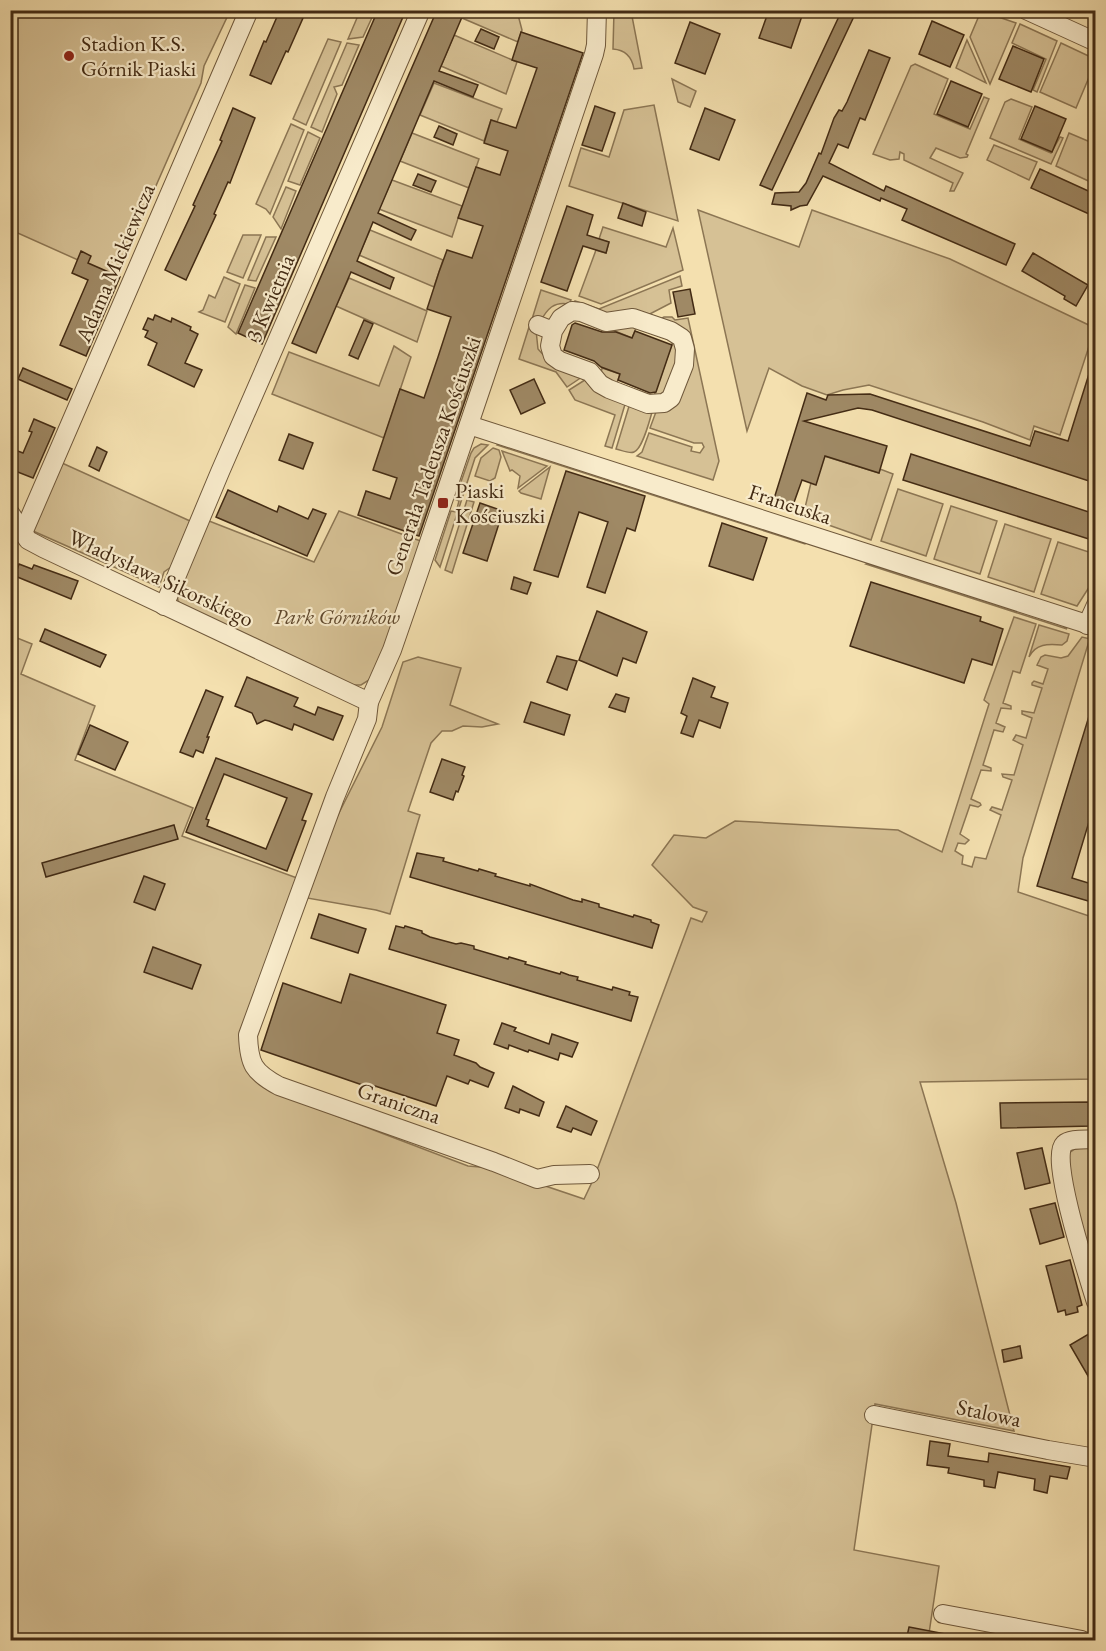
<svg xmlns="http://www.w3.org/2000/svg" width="1106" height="1651" viewBox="0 0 1106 1651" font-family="'EB Garamond',serif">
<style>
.green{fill:#d6c195;stroke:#8c7654;stroke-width:1.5}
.building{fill:#9f8965;stroke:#432b14;stroke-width:1.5;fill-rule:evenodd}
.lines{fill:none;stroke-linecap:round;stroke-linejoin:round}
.minor-casing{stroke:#6f583b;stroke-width:20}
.minor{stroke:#f8ebcb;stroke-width:18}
.poi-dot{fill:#8f2418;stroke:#f8ebcb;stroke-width:2}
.labels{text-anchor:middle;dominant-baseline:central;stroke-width:4.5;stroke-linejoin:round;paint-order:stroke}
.poi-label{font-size:22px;fill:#432b14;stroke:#f8ebcb;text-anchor:start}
.street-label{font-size:22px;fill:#432b14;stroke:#f8ebcb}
.park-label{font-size:22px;font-style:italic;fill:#60492e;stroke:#f8ebcb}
</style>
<rect width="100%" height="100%" fill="#f4e0af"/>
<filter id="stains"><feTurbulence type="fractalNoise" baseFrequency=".00333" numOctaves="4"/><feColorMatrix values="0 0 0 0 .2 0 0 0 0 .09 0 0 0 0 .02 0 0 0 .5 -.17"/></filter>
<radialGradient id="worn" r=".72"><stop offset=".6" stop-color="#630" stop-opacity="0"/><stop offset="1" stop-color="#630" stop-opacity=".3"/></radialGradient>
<!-- green -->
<g class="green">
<polygon points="11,11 230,11 204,66 201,83 116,277 11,230"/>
<polygon points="360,11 375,11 363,37 348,39"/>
<polygon points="465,11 517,11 522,30 518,42 462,18"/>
<path d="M614,11h17l11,57 -8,1c-2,-12 -8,-19 -21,-20z"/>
<polygon points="981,11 1016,23 990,84 970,37"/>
<polygon points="1020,24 1057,41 1037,92 1033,90 1046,59 1012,43"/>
<polygon points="454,35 517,62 506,94 441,66"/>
<polygon points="328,39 341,42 306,125 293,119"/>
<polygon points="967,40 986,83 956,68"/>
<polygon points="347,43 359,45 342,85 334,87 337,94 322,132 311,127"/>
<polygon points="1061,43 1095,59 1095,63 1076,108 1040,92"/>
<polygon points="915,64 948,79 934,114 970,129 984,97 989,99 966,154 968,155 967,157 960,158 936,148 930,158 963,173 954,191 950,191 953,183 904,160 904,154 900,152 899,159 890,160 873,154 911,66"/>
<polygon points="672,79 696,91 690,107 678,102"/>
<polygon points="434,83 502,109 497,122 491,120 484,141 420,115"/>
<polygon points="1011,99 1032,107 1019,139 1051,153 1060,137 1063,138 1051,164 990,138 1005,102"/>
<polygon points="654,105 678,221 569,186 581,148 609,157 624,110"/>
<polygon points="291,124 304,130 270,214 266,209 256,204"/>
<polygon points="308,132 320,138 300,185 288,181"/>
<polygon points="412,133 479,159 469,188 400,161"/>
<polygon points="1069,133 1095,144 1095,184 1056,166"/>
<polygon points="994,145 1037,162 1029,180 987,160"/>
<polygon points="392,180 462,206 452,237 379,209"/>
<polygon points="286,187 296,191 281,229 273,217"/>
<polygon points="698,210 799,247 812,210 950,259 1095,328 1060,435 1034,426 1030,440 983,422 869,385 843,390 827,395 802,386 769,368 747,431"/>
<polygon points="603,227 666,247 673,228 683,270 601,304 579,296 596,250 606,253 609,242 599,239"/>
<polygon points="370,230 443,260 434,287 359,255"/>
<polygon points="243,235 261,235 243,278 227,272"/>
<polygon points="266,237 276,237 256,281 248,280"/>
<polygon points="680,276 682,286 669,290 671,303 646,316 606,316 573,305 575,301 599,309"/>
<polygon points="224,277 240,284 225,322 199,312 203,310 209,295 215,298"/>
<polygon points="349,278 427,311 417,342 336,306"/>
<polygon points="245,285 255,288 236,334 228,327"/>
<path d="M541,290l30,10 -2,4c-15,-3 -22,5 -29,18l-8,-3z"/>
<polygon points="664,317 672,317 675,320 688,318 719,461 713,480 637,456 642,452 649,433 692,447 691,451 700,453 704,447 702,443 694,443 650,428 657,409 689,366 658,320"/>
<polygon points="624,322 675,337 681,354 661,399 609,384 601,373 602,368 620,374 617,383 654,396 673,341 636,328 632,338 615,331 618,324"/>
<polygon points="529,327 536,330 538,349 546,358 585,375 567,387 556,372 519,359"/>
<polygon points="394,346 411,357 384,438 272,394 289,352 379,386"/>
<polygon points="588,378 626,401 612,448 605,446 615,415 575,400 569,390"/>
<path d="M630,403l23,6c-3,9 -10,40 -19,43 -5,2 -13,-2 -18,-3z"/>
<polygon points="500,442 807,542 805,544 497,445"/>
<polygon points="481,444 488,445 475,458 440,567 435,560 451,511 456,512 459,501 455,499 471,453 474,448"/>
<polygon points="493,448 499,450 501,457 495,478 490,481 475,476 481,458"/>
<polygon points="502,451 547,466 518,488 520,476 512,470 510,471"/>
<polygon points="824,456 879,473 880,469 893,474 871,540 803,516 816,462"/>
<polygon points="62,463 190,521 171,567 164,572 159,587 33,531"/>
<polygon points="550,467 541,499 521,493 519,491"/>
<polygon points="898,489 943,504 926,556 881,541"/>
<polygon points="467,500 474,502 452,573 445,570"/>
<polygon points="951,506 997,521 980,574 934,559"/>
<polygon points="339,511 426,543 387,650 369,680 361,685 352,685 186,610 178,601 177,593 204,519 314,562"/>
<polygon points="1005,524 1051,539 1034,592 988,577"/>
<polygon points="1058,542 1095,554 1095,578 1077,606 1041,594"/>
<polygon points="868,563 1063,625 1067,629 866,564"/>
<polygon points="1014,617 1036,624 1020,673 1013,671 1003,703 1011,706 1011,709 1001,708 996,723 1005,727 1003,732 994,730 983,765 991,768 991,771 981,770 971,799 980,803 981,805 978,807 970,805 960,834 969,840 965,844 958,843 955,851 963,856 962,864 972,867 975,857 986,859 1001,815 990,810 992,807 1002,810 1012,780 1003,777 1002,774 1014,775 1023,745 1013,740 1016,735 1026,738 1032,718 1022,714 1022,711 1034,713 1042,688 1032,685 1032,683 1034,681 1043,684 1048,669 1037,665 1041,657 1045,655 1061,658 1068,656 1082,637 1095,640 1095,642 1089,641 1023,858 1018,892 1095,918 1095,1079 920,1082 956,1203 1014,1431 875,1404 854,1550 939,1566 928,1640 11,1640 10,635 32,644 21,674 95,706 75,760 193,808 182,836 297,878 241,1054 295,1100 468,1166 492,1168 584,1199 594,1178 691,918 702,922 707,912 693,907 652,865 674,835 706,838 735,821 898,830 942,852 989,704 984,700"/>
<path d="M1039,625l30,9 -2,7 -5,4c-14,-1 -26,-2 -33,12z"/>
<polygon points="418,657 461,668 450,705 498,724 482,727 463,726 452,731 442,731 431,743 408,811 420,815 390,914 376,910 307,898 333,825 382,727 403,662"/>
<polygon points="1095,1146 1095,1281 1071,1190 1069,1153 1075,1149"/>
</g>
<!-- building -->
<g class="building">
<polygon points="280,10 304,10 301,17 303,18 288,52 286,51 271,84 250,75 264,41 266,42"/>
<polygon points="378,10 406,10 262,344 238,333"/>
<polygon points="437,10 465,10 439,71 478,85 473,97 434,81 378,213 416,230 411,240 373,222 357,261 394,278 392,283 390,289 351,272 316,353 292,343"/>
<polygon points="769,10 804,10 791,48 759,38"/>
<polygon points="842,10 857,10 772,190 760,185"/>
<polygon points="932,21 964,35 950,67 919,54"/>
<polygon points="690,22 720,34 705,74 675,63"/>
<polygon points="481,29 499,37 494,49 475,41"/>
<polygon points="521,32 583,53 419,536 358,515 366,491 390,499 397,478 373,470 400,389 424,398 438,357 451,317 427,309 439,272 447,250 472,258 483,226 458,218 476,167 500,175 508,151 484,143 491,120 516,128 537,68 512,60"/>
<polygon points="1013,46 1044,59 1031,92 999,79"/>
<polygon points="869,50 890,58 865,120 860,118 848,148 838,144 829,163 884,191 886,186 1015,244 1006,265 902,220 907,209 881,198 880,201 823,176 807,205 800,206 791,210 791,206 772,204 775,193 799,192 806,183 819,153 821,154 834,118 839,110 842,111 847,102"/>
<polygon points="951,81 982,94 968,127 937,114"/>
<polygon points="595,106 615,113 602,151 582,145"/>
<polygon points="1035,106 1066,119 1052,152 1021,139"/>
<polygon points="233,108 255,118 230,183 228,182 214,214 216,215 186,280 165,270 195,206 193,205 222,141 220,140"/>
<polygon points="705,108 735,120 719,160 690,149"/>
<polygon points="439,126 457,134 453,145 434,137"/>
<polygon points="1040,169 1095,194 1095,199 1089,214 1031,188"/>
<polygon points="418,174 436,181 431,192 413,185"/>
<polygon points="623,203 646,212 642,226 618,218"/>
<polygon points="567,206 593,215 587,235 609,242 606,253 583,246 567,291 541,282"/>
<polygon points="81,251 91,256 88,263 120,277 86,356 60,345 88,280 72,273"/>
<polygon points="1033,253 1088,285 1076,306 1064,299 1065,296 1022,271"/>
<polygon points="690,289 695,314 678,317 673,292"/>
<polygon points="155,315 171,322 172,318 191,327 190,330 198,334 185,363 202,370 194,387 148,365 157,343 145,337 148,331 143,329 148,318 153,320"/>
<polygon points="364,320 373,324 358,359 349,355"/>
<polygon points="575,323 602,332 616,332 632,338 635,331 672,345 656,392 650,393 618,380 620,374 601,367 594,361 564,350 572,325"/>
<polygon points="1093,361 1095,362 1095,483 872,410 858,408 804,421 887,446 879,473 825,456 816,485 802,480 792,508 773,502 807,393 826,400 828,395 870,394 1030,446 1035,431 1068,441"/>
<polygon points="23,368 72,389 67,400 18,379"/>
<polygon points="534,379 545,403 521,414 510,390"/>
<polygon points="34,419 55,428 33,478 10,469 10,448 23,453 32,432 29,431"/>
<polygon points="289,434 313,443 303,469 279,460"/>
<polygon points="97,447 107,452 99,471 89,466"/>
<polygon points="911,454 1095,514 1095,541 903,480"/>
<polygon points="566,471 645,496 635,531 627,528 605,593 587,587 608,522 579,512 558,577 534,570"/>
<polygon points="228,490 277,512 279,506 308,519 313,509 326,514 307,556 216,517"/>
<polygon points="480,503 503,511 487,561 463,553"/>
<polygon points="722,523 767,538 753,580 709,566"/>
<polygon points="19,564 32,569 34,565 78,581 71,599 15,576"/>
<polygon points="514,577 531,583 527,594 511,589"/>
<polygon points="871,582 981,617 980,621 1003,629 992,665 972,659 964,683 850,646"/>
<polygon points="597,611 647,632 636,663 623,658 617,676 579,660"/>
<polygon points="45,629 106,655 100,667 40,641"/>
<polygon points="557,656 577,661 567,690 547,682"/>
<polygon points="247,677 298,698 294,706 315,715 318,707 343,716 333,740 294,724 292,730 269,721 265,720 257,724 252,713 235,706"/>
<polygon points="693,678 715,687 711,697 728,703 720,728 699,720 693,737 681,733 687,716 681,713"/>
<polygon points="206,690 223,697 207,737 209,737 203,753 196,750 193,757 180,752"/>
<polygon points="616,694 629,698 625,712 609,707"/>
<polygon points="531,702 570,715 564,735 524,722"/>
<polygon points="1093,703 1095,704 1095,802 1072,878 1095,885 1095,903 1037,886"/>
<polygon points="90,725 128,742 115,770 78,754"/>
<path d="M216,758l96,36 -10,26 4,1 -19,50 -101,-39zM224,774l63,24 -21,51 -59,-23 2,-6 -3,-1z"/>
<polygon points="442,759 465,767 462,775 464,776 458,792 456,791 453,800 430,792"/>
<polygon points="174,825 178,839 46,877 42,863"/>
<polygon points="417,853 444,858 443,861 478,871 479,869 496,874 495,876 530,886 530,884 573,900 582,902 582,899 599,904 599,907 633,917 634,915 651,920 651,922 659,925 652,948 410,877"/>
<polygon points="144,876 165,884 155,910 134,902"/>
<polygon points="319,914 366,929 358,953 311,938"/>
<polygon points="396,926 404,928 405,926 422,931 422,933 430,937 456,944 461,943 474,946 474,949 508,959 509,957 526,962 525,964 560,974 561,972 569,975 578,977 577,980 612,990 613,987 630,992 629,995 638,997 631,1021 389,949"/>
<polygon points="153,947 201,965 192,989 144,972"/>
<polygon points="350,974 446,1005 437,1033 459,1040 454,1055 476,1063 480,1067 494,1073 488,1087 470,1080 468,1084 447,1076 436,1106 375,1086 374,1089 261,1050 283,983 341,1003"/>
<polygon points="502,1023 516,1028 514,1031 549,1044 552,1034 578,1043 572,1057 560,1053 558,1060 529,1050 528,1052 509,1045 508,1049 494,1044"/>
<polygon points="513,1086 544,1102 539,1116 520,1109 519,1113 505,1108"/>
<polygon points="1091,1102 1092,1126 1001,1128 1000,1103"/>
<polygon points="566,1106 597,1121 591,1135 573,1128 571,1132 557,1127"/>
<polygon points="1042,1148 1050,1183 1025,1189 1017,1153"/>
<polygon points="1055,1203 1064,1237 1040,1244 1030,1209"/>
<polygon points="1070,1260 1082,1305 1077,1307 1078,1312 1066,1315 1065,1310 1058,1312 1046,1266"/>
<polygon points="1092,1332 1095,1339 1095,1388 1070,1345"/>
<polygon points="1020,1346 1022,1358 1004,1362 1002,1350"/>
<polygon points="930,1441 950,1444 948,1456 988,1462 989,1453 1070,1467 1067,1479 1050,1476 1047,1493 1034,1490 1035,1479 998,1472 995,1488 984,1486 984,1480 948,1473 949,1468 927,1465"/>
<polygon points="909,1627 951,1635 950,1641 906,1641"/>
</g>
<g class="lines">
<!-- minor casing -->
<g class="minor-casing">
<g id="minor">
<polyline points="1026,10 1096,42"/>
<polyline points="538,325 553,331 561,318 572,311 581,312 606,322 633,318 671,331 682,338 685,349 684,365 671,398 664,403 648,404 609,389 600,384 590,372 560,361 553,356 550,346 553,331"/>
<polyline points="469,425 1096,627"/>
<polyline points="10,513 28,540 43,548 369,702"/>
<polyline points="23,533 249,10"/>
<polyline points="164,606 220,472 421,10"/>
<polyline points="1087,625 1096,605"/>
<path d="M1096,1139c-9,1 -26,-1 -32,5 -15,14 25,135 32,158"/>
<path d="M590,1174l-36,1 -17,4 -43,-17 -215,-76c-26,-14 -30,-22 -31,-51l87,-238 32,-78 2,-17 23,-52 27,-78 175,-518 2,-9 1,-35"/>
<polyline points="874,1415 1048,1450 1096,1458"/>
<polyline points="943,1614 1082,1640"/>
</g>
</g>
<!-- minor -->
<use href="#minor" class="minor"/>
</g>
<!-- markers -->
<g class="poi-dot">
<circle cx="69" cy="56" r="6"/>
<rect x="437" y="497" width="12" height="12" rx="3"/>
</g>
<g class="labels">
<!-- poi labels -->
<g class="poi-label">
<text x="81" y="43">Stadion K.S.<tspan x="81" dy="25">Górnik Piaski</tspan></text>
<text x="455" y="490">Piaski<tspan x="455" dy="25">Kościuszki</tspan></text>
</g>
<!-- street labels -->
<g class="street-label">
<text transform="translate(115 263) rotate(-67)">Adama Mickiewicza</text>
<text transform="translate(270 298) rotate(-67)">3 Kwietnia</text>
<text transform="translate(433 456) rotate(-71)">Generała Tadeusza Kościuszki</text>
<text transform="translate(790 504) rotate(18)">Francuska</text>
<text transform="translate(161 578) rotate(25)">Władysława Sikorskiego</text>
<text transform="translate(399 1103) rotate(19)">Graniczna</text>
<text transform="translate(989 1413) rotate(12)">Stalowa</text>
</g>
<!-- park labels -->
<g class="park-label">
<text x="337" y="616">Park Górników</text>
</g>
</g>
<!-- margin -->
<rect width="1106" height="1651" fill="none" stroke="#f4e0af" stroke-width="36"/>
<rect x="12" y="12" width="1082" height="1627" fill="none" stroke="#432b14" stroke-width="3"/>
<rect x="18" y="18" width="1070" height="1615" fill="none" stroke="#432b14" stroke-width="1.5"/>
<rect width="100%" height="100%" filter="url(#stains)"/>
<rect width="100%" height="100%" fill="url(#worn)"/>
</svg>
